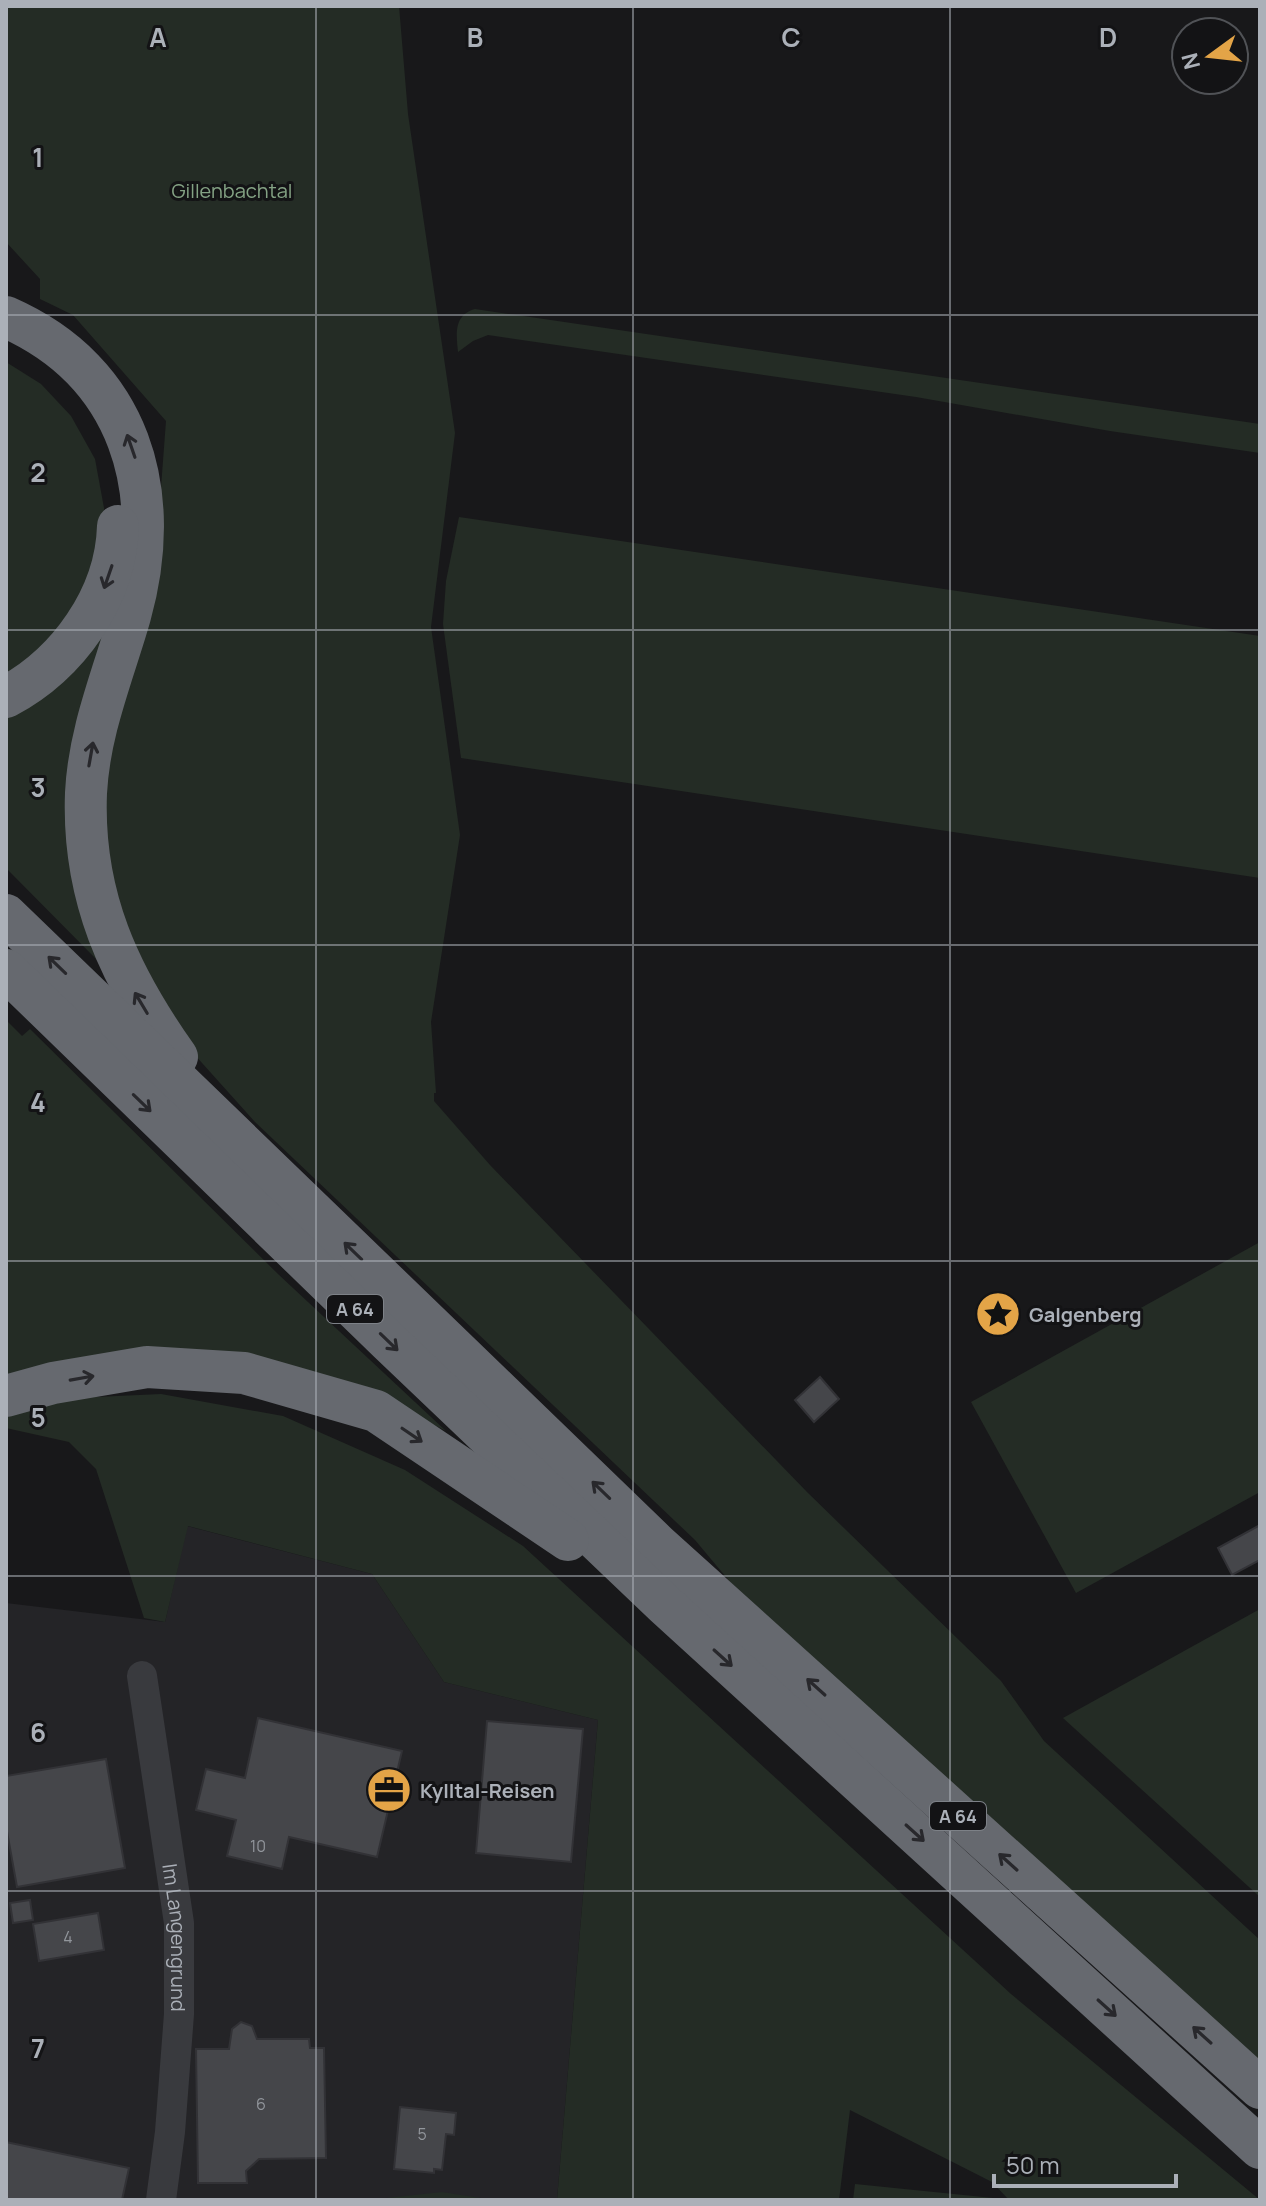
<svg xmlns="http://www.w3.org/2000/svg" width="1266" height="2206" viewBox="0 0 1266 2206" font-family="Manrope,sans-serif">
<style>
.built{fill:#242427}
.green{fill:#242c25}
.building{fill:#45464a;stroke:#323236;stroke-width:2}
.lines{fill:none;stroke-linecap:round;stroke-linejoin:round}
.minor{stroke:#393a3e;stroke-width:30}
.highway{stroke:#66696f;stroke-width:42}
.oneway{stroke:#28282c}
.grid{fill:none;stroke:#abb0b8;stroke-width:2;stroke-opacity:0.55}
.labels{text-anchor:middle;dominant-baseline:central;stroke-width:6;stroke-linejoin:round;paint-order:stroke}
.number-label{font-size:16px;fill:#92969c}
.shield{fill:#131315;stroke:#7d8187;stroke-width:2}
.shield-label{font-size:18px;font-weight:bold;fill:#abb0b8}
.park-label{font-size:20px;fill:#84a284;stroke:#131315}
.poi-label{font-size:20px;font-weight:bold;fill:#abb0b8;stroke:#131315;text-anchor:start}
.street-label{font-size:20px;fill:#abb0b8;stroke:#131315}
.grid-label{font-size:26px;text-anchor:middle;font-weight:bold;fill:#abb0b8;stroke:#131315;stroke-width:6;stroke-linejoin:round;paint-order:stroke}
</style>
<rect width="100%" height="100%" fill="#18181a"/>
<!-- built -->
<polygon class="built" points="187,1526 372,1574 444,1682 598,1720 557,2200 6,2200 6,1603 165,1622"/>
<!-- green -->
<g class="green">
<polygon points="6,6 399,6 408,114 455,433 431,627 460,835 431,1022 436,1093 434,1093 434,1101 490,1165 807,1492 1001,1681 1044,1741 1260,1940 1260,2065 731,1583 695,1540 255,1122 176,1034 132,967 98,825 109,731 153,594 166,421 73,315 40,299 40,279 6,242"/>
<path d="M475,309l785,115v29l-150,-22 -194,-34 -428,-62 -15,6 -15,11c-2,-19 -4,-37 17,-43z"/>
<polygon points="6,362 41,384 71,416 95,459 104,508 103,557 88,604 6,683"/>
<polygon points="459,517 1260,636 1260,878 461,758 443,624 446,581"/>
<polygon points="107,612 103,661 100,963 6,868 6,707"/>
<polygon points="6,1020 22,1036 30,1029 278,1274 446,1431 362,1388 6,1379"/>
<polygon points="1260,1242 1260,1492 1076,1593 971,1402"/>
<polygon points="161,1394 283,1416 405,1470 523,1546 1011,1994 1260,2200 1009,2200 992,2182 850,2110 839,2200 557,2200 598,1720 444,1682 372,1574 188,1526 165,1622 144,1618 96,1469 69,1442 6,1428 6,1417 74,1398"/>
<polygon points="1260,1609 1260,1897 1063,1718"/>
<polygon points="855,2184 1003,2199 1003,2200 853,2200"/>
<polygon points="442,2192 493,2200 368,2200"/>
</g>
<!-- building -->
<g class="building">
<polygon points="820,1377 839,1399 814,1422 795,1400"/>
<polygon points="1260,1525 1260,1560 1232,1575 1218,1548"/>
<polygon points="258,1718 402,1751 377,1857 289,1837 282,1869 227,1856 236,1820 196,1810 206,1769 245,1778"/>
<polygon points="487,1721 583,1729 571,1862 476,1853"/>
<polygon points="106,1759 125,1868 17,1887 6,1826 6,1776"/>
<polygon points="30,1900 33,1920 13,1923 10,1903"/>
<polygon points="98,1913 104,1950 39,1961 33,1924"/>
<polygon points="241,2022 252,2026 257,2039 309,2039 310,2048 324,2048 326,2158 259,2159 246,2171 247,2183 198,2183 196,2049 229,2049 232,2029"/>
<polygon points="400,2107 456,2113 454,2135 446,2134 442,2170 434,2169 434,2173 394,2169"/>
<polygon points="6,2142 129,2168 122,2200 6,2200"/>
</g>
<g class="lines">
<!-- minor -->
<path class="minor" id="s1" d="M142,1676l37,247v91l-9,118 -9,68"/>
<!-- highway -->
<g class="highway">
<path d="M6,317c125,55 159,175 124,299 -17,59 -41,115 -44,177 -4,103 33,182 91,264"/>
<path d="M6,697c62,-33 110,-100 112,-171"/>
<polyline points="6,915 657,1544 1260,2088"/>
<polyline points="6,970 389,1342 665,1605 1260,2148"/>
<polyline points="6,1396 53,1383 147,1367 244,1373 376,1411 568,1540"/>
</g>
</g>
<!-- one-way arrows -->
<defs><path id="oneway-shaft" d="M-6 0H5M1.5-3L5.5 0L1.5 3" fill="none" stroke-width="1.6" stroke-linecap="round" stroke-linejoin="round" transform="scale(2)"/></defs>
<g class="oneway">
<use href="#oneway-shaft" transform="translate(131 446) rotate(-109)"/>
<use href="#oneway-shaft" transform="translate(108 577) rotate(109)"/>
<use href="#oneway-shaft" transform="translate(91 754) rotate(-80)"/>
<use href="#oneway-shaft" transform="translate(57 965) rotate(-136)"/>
<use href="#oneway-shaft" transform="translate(141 1003) rotate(-121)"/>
<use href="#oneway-shaft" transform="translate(142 1103) rotate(44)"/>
<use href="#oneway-shaft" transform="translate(353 1251) rotate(-136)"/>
<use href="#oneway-shaft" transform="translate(389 1342) rotate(44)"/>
<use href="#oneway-shaft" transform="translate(82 1378) rotate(-10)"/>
<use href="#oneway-shaft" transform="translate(412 1435) rotate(34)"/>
<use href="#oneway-shaft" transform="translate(601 1490) rotate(-136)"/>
<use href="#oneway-shaft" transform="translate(723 1658) rotate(42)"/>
<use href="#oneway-shaft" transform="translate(816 1687) rotate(-138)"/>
<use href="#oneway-shaft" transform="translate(915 1833) rotate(42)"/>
<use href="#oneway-shaft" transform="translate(1008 1862) rotate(-138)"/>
<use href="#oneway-shaft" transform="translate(1107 2008) rotate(42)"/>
<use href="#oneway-shaft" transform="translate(1202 2035) rotate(-138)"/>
</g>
<!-- grid -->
<path class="grid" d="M316,6v2194M633,6v2194M950,6v2194M6,315h1254M6,630h1254M6,945h1254M6,1261h1254M6,1576h1254M6,1891h1254"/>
<!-- icons -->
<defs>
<g id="sight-disc" transform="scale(2.3)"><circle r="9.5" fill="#e3a447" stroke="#131315"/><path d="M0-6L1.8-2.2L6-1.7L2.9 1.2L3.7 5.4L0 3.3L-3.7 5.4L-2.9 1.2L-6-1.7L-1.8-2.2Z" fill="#111"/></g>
<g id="office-disc" transform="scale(2.3)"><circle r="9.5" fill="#e3a447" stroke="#131315"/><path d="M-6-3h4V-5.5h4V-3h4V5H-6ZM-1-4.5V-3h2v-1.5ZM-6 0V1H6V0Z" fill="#111"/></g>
</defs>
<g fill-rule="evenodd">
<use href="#sight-disc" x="998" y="1314"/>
<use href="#office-disc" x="389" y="1790"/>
</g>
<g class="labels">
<!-- number labels -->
<g class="number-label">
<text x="258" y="1846">10</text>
<text x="68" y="1937">4</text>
<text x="261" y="2104">6</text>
<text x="422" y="2134">5</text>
</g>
<!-- shield labels -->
<g class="shield">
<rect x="327" y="1295" width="56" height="28" rx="6"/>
<rect x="930" y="1802" width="56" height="28" rx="6"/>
</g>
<g class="shield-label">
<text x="355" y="1309">A 64</text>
<text x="958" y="1816">A 64</text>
</g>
<!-- park labels -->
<g class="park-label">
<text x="232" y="190">Gillenbachtal</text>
</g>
<!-- poi labels -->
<g class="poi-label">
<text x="1029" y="1314">Galgenberg</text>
<text x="420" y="1790">Kylltal-Reisen</text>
</g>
<!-- street labels -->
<g class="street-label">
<text stroke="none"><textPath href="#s1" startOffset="264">Im Langengrund</textPath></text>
</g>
</g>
<g class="grid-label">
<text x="158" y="47">A</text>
<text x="475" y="47">B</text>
<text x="791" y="47">C</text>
<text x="1108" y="47">D</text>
<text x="38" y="167">1</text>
<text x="38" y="482">2</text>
<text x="38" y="797">3</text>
<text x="38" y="1112">4</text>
<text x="38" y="1427">5</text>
<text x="38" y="1742">6</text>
<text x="38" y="2058">7</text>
</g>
<!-- border -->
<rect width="1266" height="2206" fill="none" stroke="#abb0b8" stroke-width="16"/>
<!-- north arrow -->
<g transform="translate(1210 56) rotate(255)"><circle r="38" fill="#131315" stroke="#505256" stroke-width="2"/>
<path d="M0-6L14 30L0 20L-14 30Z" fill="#e3a447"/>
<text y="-12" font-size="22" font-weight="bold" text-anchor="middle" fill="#abb0b8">N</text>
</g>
<!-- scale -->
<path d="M994 2174v12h182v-12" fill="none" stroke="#abb0b8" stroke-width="4"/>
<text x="1006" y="2174" font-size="24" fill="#abb0b8" stroke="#131315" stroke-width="6" paint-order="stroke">50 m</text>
</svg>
